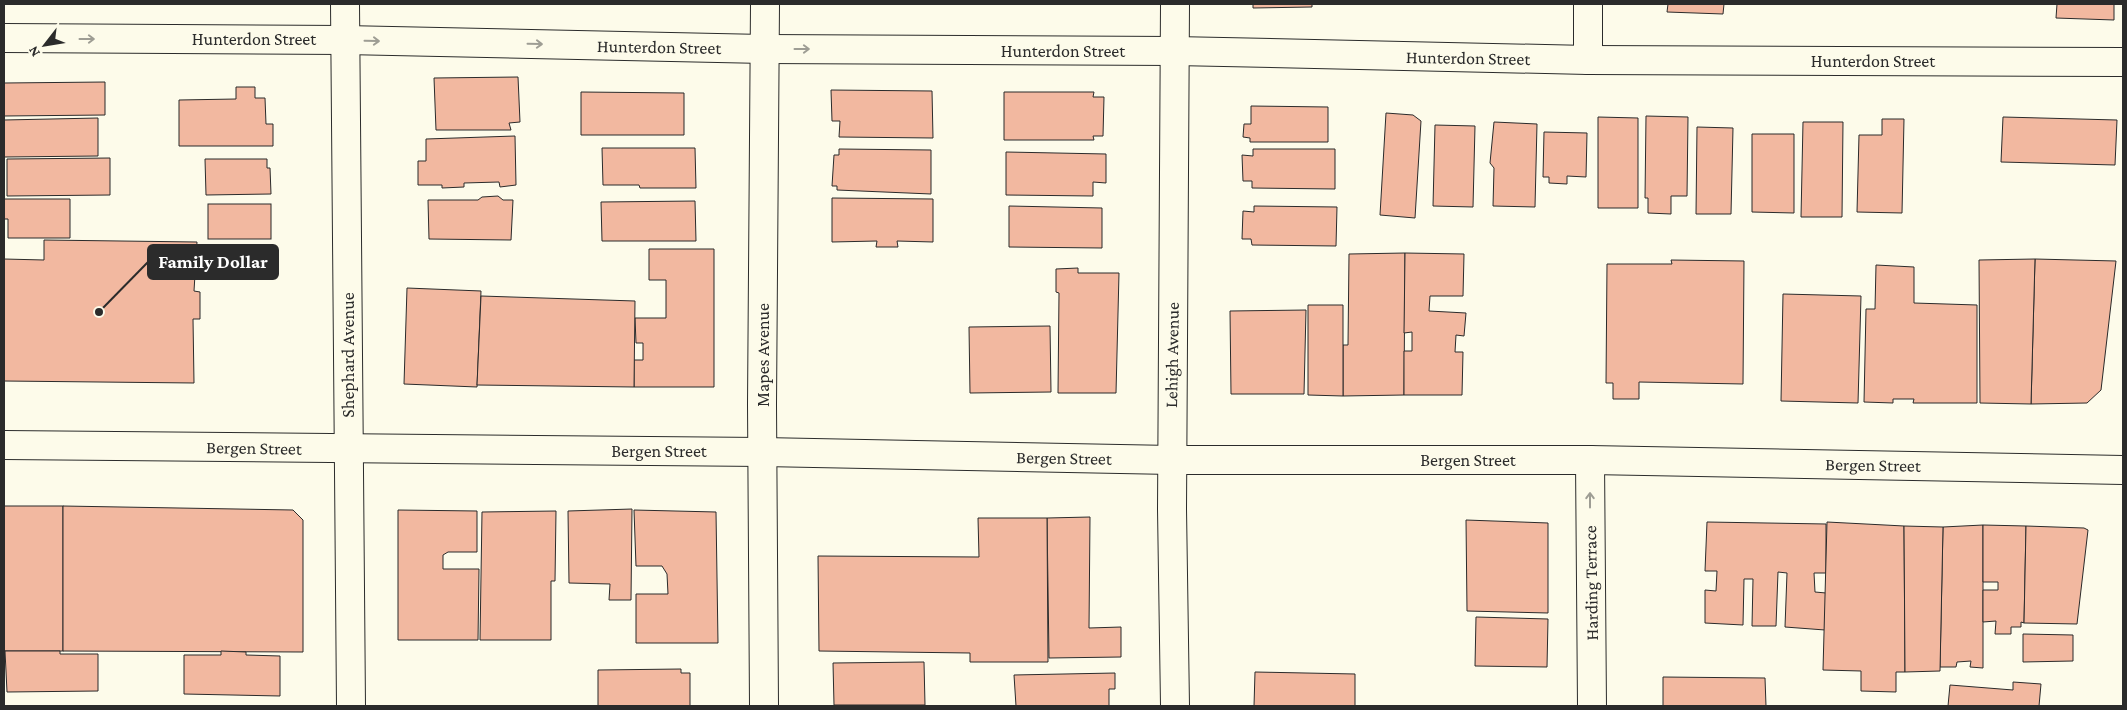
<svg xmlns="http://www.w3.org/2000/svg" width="2127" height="710" viewBox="0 0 2127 710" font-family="'Crimson Pro',serif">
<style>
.building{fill:#f2b8a0;stroke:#2b2b2b}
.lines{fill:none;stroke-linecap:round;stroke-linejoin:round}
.minor-casing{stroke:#2b2b2b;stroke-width:30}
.secondary-casing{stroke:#2b2b2b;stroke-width:30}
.minor{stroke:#fdfbea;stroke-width:28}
.secondary{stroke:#fdfbea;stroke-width:28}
.oneway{stroke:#9e9d94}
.labels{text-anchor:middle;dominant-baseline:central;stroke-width:4;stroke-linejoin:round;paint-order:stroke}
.street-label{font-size:18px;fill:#2b2b2b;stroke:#fdfbea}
.leader{fill:none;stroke:#2b2b2b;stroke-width:2}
.callout-dot{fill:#2b2b2b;stroke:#fdfbea;stroke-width:2}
.callout{fill:#2b2b2b;stroke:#2b2b2b;stroke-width:2}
.callout-label{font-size:19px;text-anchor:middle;font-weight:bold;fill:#fff}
</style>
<rect width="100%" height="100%" fill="#fdfbea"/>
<!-- building -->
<g class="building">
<polygon points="1253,4 1312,4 1312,7 1253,8"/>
<polygon points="1668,4 1724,4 1723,14 1667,12"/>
<polygon points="2057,4 2114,4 2114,20 2056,18"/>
<polygon points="518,77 520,122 509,123 511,130 436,130 434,78"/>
<polygon points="105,82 105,115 4,116 4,83"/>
<polygon points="236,87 255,87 255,98 265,98 266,124 273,124 273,146 179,146 179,100 236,99"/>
<polygon points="831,90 932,91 933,138 839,137 840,121 832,121"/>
<polygon points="581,92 684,93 684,135 581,135"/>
<polygon points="1004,92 1094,92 1093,97 1104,97 1103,136 1093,136 1094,140 1004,140"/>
<polygon points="1251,106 1328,107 1328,142 1250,142 1250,138 1243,137 1244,124 1251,124"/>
<polygon points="1386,113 1413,115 1421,121 1415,218 1380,215"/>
<polygon points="1646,116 1688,117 1687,196 1671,196 1671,214 1648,213 1648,198 1645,198"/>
<polygon points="1598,117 1638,118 1638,208 1598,208"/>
<polygon points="2003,117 2117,120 2115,165 2001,162"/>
<polygon points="98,118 98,156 4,157 4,120"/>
<polygon points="1882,119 1904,119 1902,213 1857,212 1859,135 1882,135"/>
<polygon points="1494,122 1537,124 1535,207 1493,206 1494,168 1490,163"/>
<polygon points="1803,122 1843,122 1842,217 1801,217"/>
<polygon points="1435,125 1475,126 1473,207 1433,206"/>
<polygon points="1697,127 1733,128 1731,214 1696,214"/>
<polygon points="1544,132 1587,133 1586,177 1567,176 1567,184 1549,183 1549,177 1543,177"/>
<polygon points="1752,134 1794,134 1794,213 1752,212"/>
<polygon points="515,136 516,185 500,187 499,182 464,183 464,187 442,188 442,185 418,185 418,161 426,161 426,139"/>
<polygon points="602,148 695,148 696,188 640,188 639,185 603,185"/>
<polygon points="839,149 931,150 931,194 837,190 837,186 832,186 834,155 839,155"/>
<polygon points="1253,149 1335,149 1335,189 1252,188 1252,181 1243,181 1242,155 1253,156"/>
<polygon points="1006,152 1106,154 1106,183 1093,182 1093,196 1006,195"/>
<polygon points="110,158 110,195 7,196 7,159"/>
<polygon points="205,159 267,159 267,168 270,168 271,194 206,195"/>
<polygon points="498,196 503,200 513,200 511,240 429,239 428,200 478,200 482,197"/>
<polygon points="832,198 933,199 933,242 897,241 898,247 876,247 877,241 832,242"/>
<polygon points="4,199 70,199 70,238 8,238 8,219 4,219"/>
<polygon points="695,201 696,241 602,241 601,202"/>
<rect x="208" y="204" width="63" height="35"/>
<polygon points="1009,206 1102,208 1102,248 1009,247"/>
<polygon points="1254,206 1337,207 1336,246 1252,245 1251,239 1242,239 1243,211 1254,212"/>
<polygon points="44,240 197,242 194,291 200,292 200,319 193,319 194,383 4,381 4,259 44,260"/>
<polygon points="649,249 714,249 714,387 634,387 634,360 643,360 643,343 636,343 635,318 666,318 666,280 649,280"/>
<polygon points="1405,253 1404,395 1343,396 1343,345 1348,345 1349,254"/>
<polygon points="1405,253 1464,254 1463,296 1430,296 1429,311 1466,313 1464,336 1456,335 1455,352 1463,352 1462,395 1404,395 1404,351 1412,351 1412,332 1404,333"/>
<polygon points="2035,259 2116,261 2101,390 2087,403 2031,404"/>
<polygon points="2035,259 2031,404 1980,403 1979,260"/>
<polygon points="1671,260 1744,261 1743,384 1639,382 1639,399 1613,399 1613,383 1606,383 1607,264 1672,264"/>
<polygon points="1876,265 1914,267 1914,303 1977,305 1977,403 1913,403 1914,399 1893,399 1893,403 1864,402 1866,309 1875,309"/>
<polygon points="1078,268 1078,273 1119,273 1116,393 1058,393 1059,293 1056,292 1056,269"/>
<polygon points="407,288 481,291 477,387 404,384"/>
<polygon points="1783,294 1861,296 1858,403 1781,401"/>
<polygon points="481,296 635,301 634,387 477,385"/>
<polygon points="1308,305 1343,305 1343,396 1308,395"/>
<polygon points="1306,310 1304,394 1231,394 1230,311"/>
<polygon points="1050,326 1051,392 970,393 969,327"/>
<rect x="4" y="506" width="59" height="145"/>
<polygon points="63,506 293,510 303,520 303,652 63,651"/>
<polygon points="632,509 631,600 609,600 610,584 569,583 568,511"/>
<polygon points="398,510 477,511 477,552 448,552 443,555 443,569 479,569 478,640 398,640"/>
<polygon points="634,510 716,512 718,643 636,643 636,594 668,594 667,574 662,566 636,566"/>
<polygon points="556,511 555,581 551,581 551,640 480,640 482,512"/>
<polygon points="1090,517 1089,628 1121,627 1121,657 1049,658 1047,518"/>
<polygon points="978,518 1047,518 1048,662 970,662 970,653 819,651 818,556 979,557"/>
<polygon points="1466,520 1548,523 1548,613 1467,611"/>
<polygon points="1707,522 1826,524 1826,573 1814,573 1815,592 1826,593 1825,630 1785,627 1787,573 1778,572 1776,626 1752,626 1753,579 1744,579 1743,625 1705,623 1705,590 1716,591 1717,571 1705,571"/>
<polygon points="1827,522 1904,526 1905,672 1896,672 1896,692 1861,691 1861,671 1823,670"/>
<polygon points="1983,525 1983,668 1970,667 1971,661 1957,662 1956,667 1940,667 1943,527"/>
<polygon points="1983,525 2026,526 2024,623 2021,622 2021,627 2011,627 2011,634 1995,634 1996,621 1983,622 1983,590 1998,590 1998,582 1983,582"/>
<polygon points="1904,526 1943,527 1940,671 1905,672"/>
<polygon points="2026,526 2084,528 2088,530 2077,624 2024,623"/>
<polygon points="1476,617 1548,619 1547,667 1475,666"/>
<polygon points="2023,634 2073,635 2073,661 2023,662"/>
<polygon points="5,651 60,651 60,654 98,654 98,691 7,692"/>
<polygon points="221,651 246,652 246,655 280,656 280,696 184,694 184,655 221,655"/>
<polygon points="924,662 925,705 834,705 833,663"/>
<polygon points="681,669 681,673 690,673 690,706 598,706 598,670"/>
<polygon points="1255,672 1355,674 1355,706 1254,706"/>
<polygon points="1115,673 1115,689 1109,689 1109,706 1016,706 1014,675"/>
<polygon points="1663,677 1765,678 1766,706 1663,706"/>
<polygon points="2013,682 2041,684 2039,706 1948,706 1950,685 2013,690"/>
</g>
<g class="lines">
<!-- minor casing -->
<g class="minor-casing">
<g id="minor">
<polyline points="345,4 351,706"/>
<polyline points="4,38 345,40 765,49 1175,51 1588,60 2123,62"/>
<polyline points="1588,60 1588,4"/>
<polyline points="1590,460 1592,706"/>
<polyline points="764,706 762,405 765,4"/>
<polyline points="1175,706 1172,509 1175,4"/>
</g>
</g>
<!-- secondary casing -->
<g class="secondary-casing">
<polyline id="secondary" points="4,445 763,452 1172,460 1590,460 2123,470"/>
</g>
<!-- minor -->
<use href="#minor" class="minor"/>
<!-- secondary -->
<use href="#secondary" class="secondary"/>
</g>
<!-- one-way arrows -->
<defs><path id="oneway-shaft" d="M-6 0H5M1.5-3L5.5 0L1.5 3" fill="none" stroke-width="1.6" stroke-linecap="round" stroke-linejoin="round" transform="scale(1.25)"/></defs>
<g class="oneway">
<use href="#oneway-shaft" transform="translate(87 39)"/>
<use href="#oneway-shaft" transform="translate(372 41) rotate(1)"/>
<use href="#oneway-shaft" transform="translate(535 44) rotate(1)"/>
<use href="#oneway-shaft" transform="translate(802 49)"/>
<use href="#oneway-shaft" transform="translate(1590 500) rotate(-90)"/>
</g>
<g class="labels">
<!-- street labels -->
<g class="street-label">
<text x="254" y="39">Hunterdon Street</text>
<text transform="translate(659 47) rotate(1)">Hunterdon Street</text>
<text x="1063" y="51">Hunterdon Street</text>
<text transform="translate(1468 58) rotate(1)">Hunterdon Street</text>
<text x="1873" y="61">Hunterdon Street</text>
<text transform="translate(348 355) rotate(-90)">Shephard Avenue</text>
<text transform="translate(763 355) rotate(-90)">Mapes Avenue</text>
<text transform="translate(1172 355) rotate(-89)">Lehigh Avenue</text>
<text transform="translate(254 448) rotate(1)">Bergen Street</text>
<text x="659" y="451">Bergen Street</text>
<text transform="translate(1064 458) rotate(1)">Bergen Street</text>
<text x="1468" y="460">Bergen Street</text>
<text transform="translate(1873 465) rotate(1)">Bergen Street</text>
<text transform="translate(1591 583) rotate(-91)">Harding Terrace</text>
</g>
</g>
<!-- callouts -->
<path class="leader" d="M99 312L148 262"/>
<circle class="callout-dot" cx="99" cy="312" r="5"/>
<rect class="callout" x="148" y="245" width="130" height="34" rx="5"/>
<g class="callout-label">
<text x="213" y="268">Family Dollar</text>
</g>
<!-- border -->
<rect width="2127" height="710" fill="none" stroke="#2b2b2b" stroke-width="10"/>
<!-- north arrow -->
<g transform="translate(45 45) rotate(239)" stroke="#fdfbea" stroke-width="4" paint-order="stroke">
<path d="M0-4L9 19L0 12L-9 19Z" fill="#2b2b2b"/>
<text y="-8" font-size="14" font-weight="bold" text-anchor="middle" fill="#2b2b2b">N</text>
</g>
</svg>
